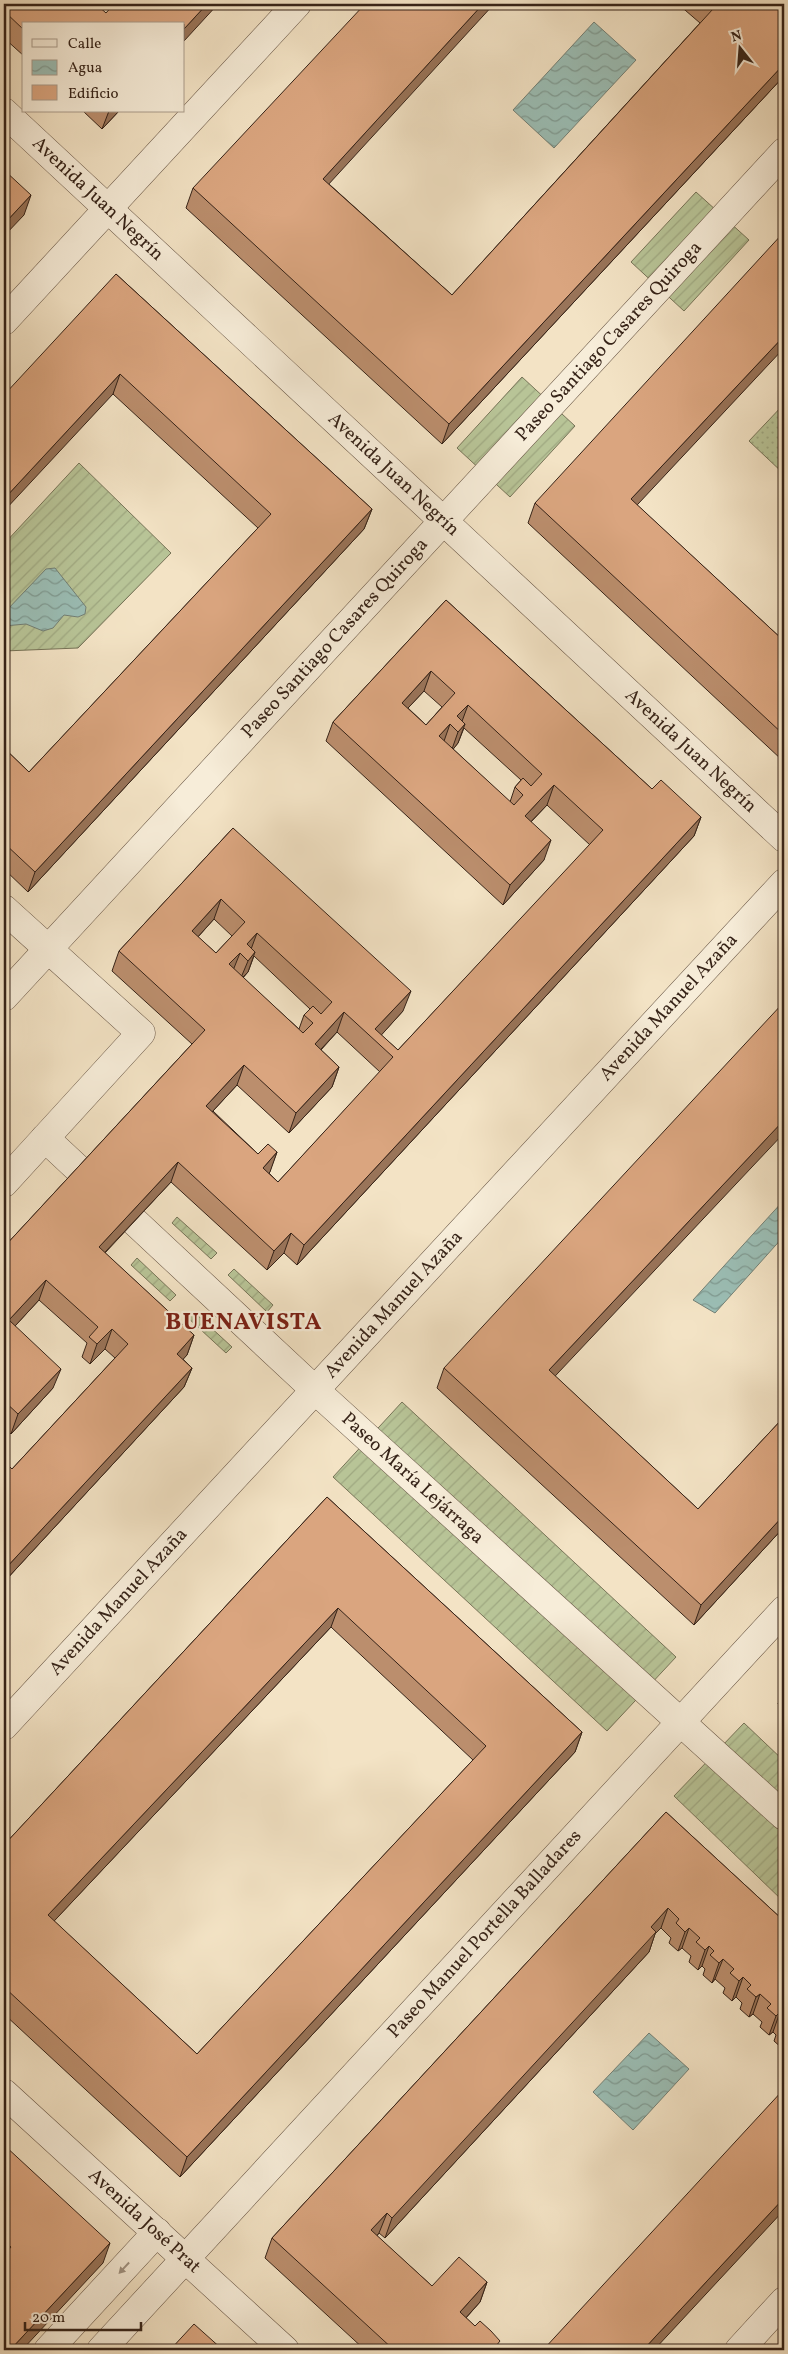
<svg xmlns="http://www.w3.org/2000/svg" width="788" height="2354" viewBox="0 0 788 2354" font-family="Vollkorn,serif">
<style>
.grass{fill:url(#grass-dots);stroke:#777458}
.garden{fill:url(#garden-furrows);stroke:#777458}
.water{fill:url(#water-waves);stroke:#738076}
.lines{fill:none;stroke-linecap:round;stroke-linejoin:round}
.minor-casing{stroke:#655343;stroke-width:29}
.minor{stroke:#f7edd9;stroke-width:28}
.wall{fill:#bb8e6d;stroke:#362318;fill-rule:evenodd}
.shaded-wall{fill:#997459;stroke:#362318}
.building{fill:#daa57f;stroke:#362318;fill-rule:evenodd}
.oneway{fill:#a09282}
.labels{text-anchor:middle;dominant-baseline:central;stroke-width:4.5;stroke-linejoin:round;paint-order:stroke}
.street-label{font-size:19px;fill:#362318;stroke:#f7edd9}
.district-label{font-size:24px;font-weight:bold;letter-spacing:1px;fill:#7a1f14;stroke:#f7edd9}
</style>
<defs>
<pattern id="grass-dots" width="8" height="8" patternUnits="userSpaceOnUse" patternTransform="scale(1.25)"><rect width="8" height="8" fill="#b8c497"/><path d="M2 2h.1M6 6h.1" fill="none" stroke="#9fa881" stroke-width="1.8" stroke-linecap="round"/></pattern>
<pattern id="garden-furrows" width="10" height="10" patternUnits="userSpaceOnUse" patternTransform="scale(1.25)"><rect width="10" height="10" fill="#b8c497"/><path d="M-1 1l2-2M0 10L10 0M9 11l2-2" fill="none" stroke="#9fa881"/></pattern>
<pattern id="water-waves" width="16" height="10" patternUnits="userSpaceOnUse" patternTransform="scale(1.25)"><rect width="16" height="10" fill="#9bbeb5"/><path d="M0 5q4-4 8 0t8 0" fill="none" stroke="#7f9a92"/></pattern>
</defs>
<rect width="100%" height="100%" fill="#f3e3c5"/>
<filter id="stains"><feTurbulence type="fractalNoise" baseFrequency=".004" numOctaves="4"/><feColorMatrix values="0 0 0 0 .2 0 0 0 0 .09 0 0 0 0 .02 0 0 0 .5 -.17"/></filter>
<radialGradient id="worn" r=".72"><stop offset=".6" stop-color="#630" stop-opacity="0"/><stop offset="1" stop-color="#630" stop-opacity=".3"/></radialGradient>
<!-- grass -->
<polygon class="grass" points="784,404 784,474 749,441"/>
<!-- garden -->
<g class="garden">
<polygon points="696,192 749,240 684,311 631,262"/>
<polygon points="522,377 575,426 510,497 457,448"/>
<polygon points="79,463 171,553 78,648 4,651 4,544"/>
<polygon points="177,1217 217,1253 211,1259 172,1223"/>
<polygon points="137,1258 176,1295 170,1301 131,1265"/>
<polygon points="234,1269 273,1305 267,1312 228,1275"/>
<polygon points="193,1311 232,1347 226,1353 187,1317"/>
<polygon points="402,1402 676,1657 607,1731 333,1477"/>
<polygon points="744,1723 784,1761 784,1902 674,1796"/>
</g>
<!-- water -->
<g class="water">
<polygon points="594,22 636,60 554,148 513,110"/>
<polygon points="55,568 86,607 85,614 78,617 64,615 53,628 43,631 26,624 4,626 4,616 6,611 46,569"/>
<polygon points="784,1200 784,1236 715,1313 693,1300"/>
<polygon points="649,2033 689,2069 633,2130 593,2092"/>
</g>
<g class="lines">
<!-- minor casing -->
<g class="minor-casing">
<g id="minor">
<path id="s1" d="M4,112l780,726"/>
<polyline points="4,321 297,4"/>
<polyline points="4,909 141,1033 4,1183"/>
<path id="s2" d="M4,997l780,-845"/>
<path id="s3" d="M45,1138l270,252 469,426"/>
<path id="s4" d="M4,1726l780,-843"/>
<path id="s5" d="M4,2093l281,257"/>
<polyline points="48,2350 157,2232"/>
<path id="s6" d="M101,2350l683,-740"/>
<polyline points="739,2350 784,2301"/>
</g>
</g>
<!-- minor -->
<use href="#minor" class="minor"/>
</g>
<!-- wall -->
<g class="wall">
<polygon points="4,4 106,13 218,4 24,24 24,56 4,38"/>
<polygon points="678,4 784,4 784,76 442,444 186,208 193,188 329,184 452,295 700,23"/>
<polygon points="83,111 119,111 102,129"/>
<polygon points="116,274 372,509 364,529 28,892 4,869 4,748 29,772 258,528 113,394"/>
<polygon points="535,503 637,505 784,641 784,757 782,760 528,523"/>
<path d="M446,600l206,189 49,28 -7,19 -397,429 -13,-12 -17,17 -96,-88 -66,71 89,82 -7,20 -4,4 9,9 -8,19 -180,195v-121l8,8 103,-111 -10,-9 -15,15 -8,-7 5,-14 -48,-43 -24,26 38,62 -42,46 -7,-7v-180l188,-203 -80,-73 7,-20 114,-123 170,183 -22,24 17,15 192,-205 -43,-40 -16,17 13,38 -41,45 -177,-164 7,-19zM424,691l18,16 -16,18 -18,-17zM464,728l57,52 -6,7 -5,15 -57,-53 5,-6zM214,919l18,17 -16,17 -18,-16zM254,956l56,53 -6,6 -5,14 -56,-51 5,-6zM337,1032l43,40 -102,110 -9,-9 8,-21 -19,2 -45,-43 24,-26 52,48 43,-46 7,-20 -18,-17z"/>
<polygon points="444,1368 555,1376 698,1509 784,1417 784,1527 694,1625 437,1388"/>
<path d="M327,1497l255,235 -7,20 -395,425 -176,-163v-169zM331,1627l142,133 -276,294 -143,-133z"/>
<polygon points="784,1686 784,1710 778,1704"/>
<polygon points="666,1812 784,1921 784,2047 783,2049 774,2041 776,2035 773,2032 769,2035 760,2027 762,2022 753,2014 749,2017 740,2009 742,2003 736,1997 732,2001 723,1993 725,1988 715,1979 712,1983 703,1975 705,1969 702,1966 698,1970 689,1962 691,1956 682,1948 678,1951 669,1943 671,1938 661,1928 655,1934 649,1952 385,2238 379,2233 377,2236 432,2286 487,2282 480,2302 466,2318 501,2350 365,2350 265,2258 272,2238"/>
<polygon points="4,2145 103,2263 4,2350"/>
</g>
<!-- shaded-wall -->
<g class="shaded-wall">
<polygon points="207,4 218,4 184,41 184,29"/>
<polygon points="483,4 494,4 316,198 323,179"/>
<polygon points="784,64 784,76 442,444 449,424"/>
<polygon points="109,111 119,111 102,129"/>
<polygon points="31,195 24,215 4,236 4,224"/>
<polygon points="784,336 784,348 624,519 631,499"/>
<polygon points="120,374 113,394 4,511 4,499"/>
<polygon points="372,509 364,529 28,892 35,872"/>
<polygon points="431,671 424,691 395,722 402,703"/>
<polygon points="468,705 461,724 457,716"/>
<polygon points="450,724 443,744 439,736"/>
<polygon points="465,724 458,743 451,752 458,732"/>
<polygon points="554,785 547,805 517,836 525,816"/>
<polygon points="701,817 694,836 297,1265 304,1245"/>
<polygon points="551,840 544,860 503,905 510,885"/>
<polygon points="221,899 214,919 185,951 192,931"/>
<polygon points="257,933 250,952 247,944"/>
<polygon points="255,952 248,972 240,980 248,961"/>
<polygon points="240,953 232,973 229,964"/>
<polygon points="411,991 403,1011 376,1041 375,1029"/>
<polygon points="344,1012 337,1032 307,1064 315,1044"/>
<polygon points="244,1065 237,1085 199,1126 206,1106"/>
<polygon points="339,1067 332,1087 289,1133 296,1113"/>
<polygon points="784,1120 784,1133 542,1390 549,1370"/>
<polygon points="277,1152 270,1172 255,1188 263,1168"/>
<polygon points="178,1162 171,1182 91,1267 99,1247"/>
<polygon points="291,1233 284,1253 267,1270 274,1251"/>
<polygon points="46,1280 39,1300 4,1338 9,1320"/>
<polygon points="112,1329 105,1349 90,1364 97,1344"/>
<polygon points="194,1335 187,1355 170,1374 177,1354"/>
<polygon points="192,1368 184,1387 4,1582 4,1570"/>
<polygon points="61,1369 53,1388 11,1434 18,1414"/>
<polygon points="784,1515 784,1527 694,1625 701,1605"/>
<polygon points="338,1608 331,1627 41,1935 48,1915"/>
<polygon points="582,1732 575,1752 180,2177 187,2157"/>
<polygon points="668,1908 661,1928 655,1934 649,1952 385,2238 392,2218"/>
<polygon points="689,1928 682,1948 678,1951 685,1932"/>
<polygon points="709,1946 702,1966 698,1970 705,1950"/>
<polygon points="723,1959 715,1979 712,1983 719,1963"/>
<polygon points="743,1977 736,1997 732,2001 739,1981"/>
<polygon points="760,1994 753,2014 749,2017 756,1997"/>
<polygon points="780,2012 773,2032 769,2035 776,2016"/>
<polygon points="784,2198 784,2210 654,2350 643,2350"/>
<polygon points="387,2213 379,2233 364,2250 371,2230"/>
<polygon points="110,2243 103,2263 22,2350 10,2350"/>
<polygon points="487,2282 480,2302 453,2332 460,2312"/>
</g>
<!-- building -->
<g class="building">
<polygon points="4,4 96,4 106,13 114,4 207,4 184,29 184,24 24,24 24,30 4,11"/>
<polygon points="365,4 483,4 323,179 452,295 713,9 707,4 784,4 784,64 449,424 193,188"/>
<polygon points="4,170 31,195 4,224"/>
<polygon points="784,232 784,336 631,499 784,641 784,735 535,503"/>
<polygon points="116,274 372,509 35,872 4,843 4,748 29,772 271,514 120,374 4,499 4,395"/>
<path d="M446,600l206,189 9,-9 40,37 -397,428 -13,-12 -17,18 -96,-89 -79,85 95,88 -17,19 15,14 -188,202v-92l3,-4 -3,-3v-10l8,8 116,-125 -16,-15 -15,15 -8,-7 9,-10 -52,-47 -37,40 52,49 -43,45 -14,-13v-154l201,-217 -86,-79 114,-123 178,163 -36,38 23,21 205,-220 -49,-45 -29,31 26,24 -41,45 -177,-163zM431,671l24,22 -29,32 -24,-22zM468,705l74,69 -11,12 -8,-8 -8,9 8,8 -9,10 -75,-69 11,-12 8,8 7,-8 -8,-8zM221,899l24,23 -29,31 -24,-22zM257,933l75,69 -11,12 -8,-8 -9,9 9,8 -10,10 -74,-69 11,-11 8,8 7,-9 -8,-8zM344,1012l49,45 -115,125 -15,-14 14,-16 -9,-8 -10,10 -52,-48 38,-41 52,48 43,-46 -24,-23z"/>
<polygon points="784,1002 784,1120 549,1370 698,1509 784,1417 784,1515 701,1605 444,1368"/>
<path d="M327,1497l255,235 -395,425 -183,-170v-142zM338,1608l148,138 -289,308 -149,-139z"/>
<polygon points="666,1812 784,1921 784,2016 780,2012 776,2016 767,2008 771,2004 760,1994 756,1997 747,1989 751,1985 743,1977 739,1981 730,1973 734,1969 723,1959 719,1963 710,1955 714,1951 709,1946 705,1950 696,1942 700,1938 689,1928 685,1932 676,1923 679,1919 668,1908 651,1927 656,1932 392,2218 387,2213 371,2230 432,2286 459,2257 487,2282 460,2312 475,2326 480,2321 491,2331 500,2341 496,2346 501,2350 394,2350 272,2238"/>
<polygon points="784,2017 784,2024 781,2021"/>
<polygon points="784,2089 784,2198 643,2350 543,2350"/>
<polygon points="4,2145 110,2243 10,2350 4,2350 4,2255 11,2247 4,2240"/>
<polygon points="194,2324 223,2350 170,2350"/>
</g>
<!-- one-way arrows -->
<defs><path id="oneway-solid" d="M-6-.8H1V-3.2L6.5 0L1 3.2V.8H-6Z" transform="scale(1.25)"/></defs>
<use class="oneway" href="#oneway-solid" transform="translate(124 2268) rotate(133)"/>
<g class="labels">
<!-- street labels -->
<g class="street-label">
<text stroke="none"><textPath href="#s1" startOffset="128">Avenida Juan Negrín</textPath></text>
<text stroke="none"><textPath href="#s2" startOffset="892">Paseo Santiago Casares Quiroga</textPath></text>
<text stroke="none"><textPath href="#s1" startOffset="532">Avenida Juan Negrín</textPath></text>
<text stroke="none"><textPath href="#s2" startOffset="488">Paseo Santiago Casares Quiroga</textPath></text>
<text stroke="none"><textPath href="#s1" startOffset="938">Avenida Juan Negrín</textPath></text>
<text stroke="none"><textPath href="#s4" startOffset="979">Avenida Manuel Azaña</textPath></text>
<text stroke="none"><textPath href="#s4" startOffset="574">Avenida Manuel Azaña</textPath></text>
<text stroke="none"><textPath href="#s3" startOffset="501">Paseo María Lejárraga</textPath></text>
<text stroke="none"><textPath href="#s4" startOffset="169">Avenida Manuel Azaña</textPath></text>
<text stroke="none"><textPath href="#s6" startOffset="566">Paseo Manuel Portella Balladares</textPath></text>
<text stroke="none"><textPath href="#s5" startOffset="190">Avenida José Prat</textPath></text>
</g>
<!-- district labels -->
<g class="district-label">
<text x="244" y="1323">BUENAVISTA</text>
</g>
</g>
<!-- margin -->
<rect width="788" height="2354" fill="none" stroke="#f3e3c5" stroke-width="20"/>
<rect x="5" y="5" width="778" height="2344" fill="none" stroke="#362318" stroke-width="2.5"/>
<rect x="10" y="10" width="768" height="2334" fill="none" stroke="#362318"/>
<!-- legend -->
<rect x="22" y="22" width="162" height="90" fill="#f7edd9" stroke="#aa9c8c"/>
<rect x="32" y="39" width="25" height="8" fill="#f7edd9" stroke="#aa9c8c"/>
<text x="68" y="48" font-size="15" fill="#362318">Calle</text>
<rect x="32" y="60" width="25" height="15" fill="url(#water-waves)" stroke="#aa9c8c"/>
<text x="68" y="72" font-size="15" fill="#362318">Agua</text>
<rect x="32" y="85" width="25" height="15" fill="#daa57f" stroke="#aa9c8c"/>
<text x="68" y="98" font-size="15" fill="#362318">Edificio</text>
<!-- north arrow -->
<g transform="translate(740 48) rotate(343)" stroke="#f7edd9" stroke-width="4" paint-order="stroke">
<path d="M0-4L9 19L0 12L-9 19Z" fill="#362318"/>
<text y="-8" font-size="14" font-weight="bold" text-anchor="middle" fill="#362318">N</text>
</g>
<!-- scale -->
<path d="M25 2322v8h116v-8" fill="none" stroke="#362318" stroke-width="2.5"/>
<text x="32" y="2322" font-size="15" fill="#362318" stroke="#f7edd9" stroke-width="4" paint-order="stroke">20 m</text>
<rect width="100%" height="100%" filter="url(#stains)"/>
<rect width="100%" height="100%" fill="url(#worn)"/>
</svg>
